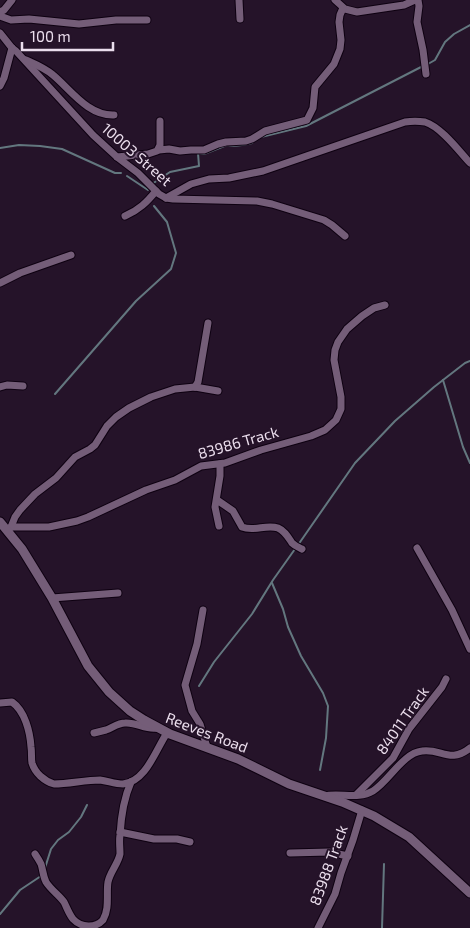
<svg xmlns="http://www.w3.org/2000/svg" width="470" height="928" viewBox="0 0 470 928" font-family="'Exo 2',sans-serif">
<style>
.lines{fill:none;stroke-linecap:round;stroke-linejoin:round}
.stream{stroke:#63777f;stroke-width:2}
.minor-casing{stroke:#0e0111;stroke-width:9}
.tertiary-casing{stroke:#0e0111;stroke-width:11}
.minor{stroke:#745d78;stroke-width:7}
.tertiary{stroke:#745d78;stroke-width:9}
.labels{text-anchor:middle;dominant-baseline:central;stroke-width:4;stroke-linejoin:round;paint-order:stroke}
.street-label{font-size:15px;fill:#ebdeed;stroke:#251329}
</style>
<rect width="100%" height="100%" fill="#251329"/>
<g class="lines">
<!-- stream -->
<g class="stream">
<polyline points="428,64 435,60 445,42 454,34 470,25"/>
<polyline points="261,137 306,126 423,66"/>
<polyline points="0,148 19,145 40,146 62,149 115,173 121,173"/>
<polyline points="127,176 148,190"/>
<path d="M152,184l18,-12 29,-6 -1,-13 6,1 23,-9c8,2 17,0 25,-2l1,-1"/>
<polyline points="443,380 463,447 470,463"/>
<polyline points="55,394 136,301 171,269 176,253 167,222 154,206"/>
<polyline points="298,545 355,463 395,421 434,387 465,363 470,361"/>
<polyline points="272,583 283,609 288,627 301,656 323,693 328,706 326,738 320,770"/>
<polyline points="199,686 214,662 252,614 273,580 295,549"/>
<polyline points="45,868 51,849 58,840 69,832 81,817 87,805"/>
<polyline points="0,914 20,890 41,876"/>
<polyline points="382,928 384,864"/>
</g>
<!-- minor casing -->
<g class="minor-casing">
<g id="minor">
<polyline points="239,0 240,19"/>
<polyline points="335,0 345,9 357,12 404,5 415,0"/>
<polyline points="418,0 419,6 417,22 423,50 426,74"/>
<polyline points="0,12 4,10 12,0"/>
<polyline points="0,16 11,20 29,19 79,24 116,20 147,20"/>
<polyline points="0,33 12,48 16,51 93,135 117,157 138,173 159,194 166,198 173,199 257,201 272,204 324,220 332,225 345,236"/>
<path d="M26,60c9,4 19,8 27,15 18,15 35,41 61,40"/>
<polyline points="0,86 4,78 12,48"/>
<polyline points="159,150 169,149 180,151 191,150 204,150 218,144 226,142 246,141 252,139 265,131 307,120 313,108 315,87 334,64 340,49 341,40 339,22 340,15 343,8"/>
<polyline points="117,157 148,154 157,151 160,145 160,121"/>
<path d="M166,198l25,-14 18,-5 20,-1 34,-7 142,-49c7,-1 13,-1 20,0 16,5 34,29 45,41"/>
<path d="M125,216c14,-6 22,-14 31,-25"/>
<polyline points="0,283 20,273 71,255"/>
<polyline points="0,387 7,385 23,386"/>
<polyline points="195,387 198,382 208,323"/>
<path d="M217,500l16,11 9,16c12,5 24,-3 36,1 7,3 10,9 14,15 3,3 6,4 10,6"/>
<polyline points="219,526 215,507 220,476 220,464"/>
<polyline points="11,527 49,527 77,521 88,517 146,490 175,480 201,466 225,463 261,450 311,436 325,430 336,420 341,409 341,397 334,360 335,350 338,342 347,329 362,316 374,308 385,305"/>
<polyline points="8,530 11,527 15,517 20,510 35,494 56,478 75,457 90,449 95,445 107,426 116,417 129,408 151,397 175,389 195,387 218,391"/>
<polyline points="417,548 452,610 470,649"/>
<polyline points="52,598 118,593"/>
<polyline points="203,610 197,644 185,685 192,711 200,724 207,747"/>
<path d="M0,703l12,-1c13,9 18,30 19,45 1,6 0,11 1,16 3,10 12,18 22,21 15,0 31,-4 46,-4 8,1 15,4 23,4 23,-2 33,-35 44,-51"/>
<path d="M94,733c4,-1 8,-2 12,-3 6,-2 12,-7 19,-7 12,-1 20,7 32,5"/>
<polyline points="356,795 393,758 409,729 442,687 446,679"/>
<path d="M324,796c15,-4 34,4 49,-5 16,-10 30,-38 49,-40 19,-3 28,13 48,-3"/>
<polyline points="120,832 154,839 177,839 190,842"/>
<polyline points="290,853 329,852 348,856"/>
<path d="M35,854c2,3 4,6 6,10 2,6 2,12 5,18 5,8 13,13 18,20 3,6 5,12 9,17 8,9 23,9 30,1 7,-12 3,-26 5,-38 2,-10 10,-18 12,-28 0,-7 -1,-13 0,-19 1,-18 4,-37 11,-53"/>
<polyline points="318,928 335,894 341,873 353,840 362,810"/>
</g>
</g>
<!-- tertiary casing -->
<g class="tertiary-casing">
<polyline id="tertiary" points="0,522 22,549 52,598 88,666 109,692 130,711 144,720 170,734 238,759 289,784 342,802 374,816 409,837 470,893"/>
</g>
<!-- minor -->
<use href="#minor" class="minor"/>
<!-- tertiary -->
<use href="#tertiary" class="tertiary"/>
</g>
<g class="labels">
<!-- street labels -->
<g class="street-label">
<text transform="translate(137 154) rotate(41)">10003 Street</text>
<text transform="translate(238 442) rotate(-16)">83986 Track</text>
<text transform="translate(402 720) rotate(-55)">84011 Track</text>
<text transform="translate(207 732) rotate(21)">Reeves Road</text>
<text transform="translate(328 865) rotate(-70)">83988 Track</text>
</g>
</g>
<!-- scale -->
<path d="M22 42v8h91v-8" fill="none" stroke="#ebdeed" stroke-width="2.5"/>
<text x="30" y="42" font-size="15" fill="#ebdeed" stroke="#251329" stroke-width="4" paint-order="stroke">100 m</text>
</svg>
